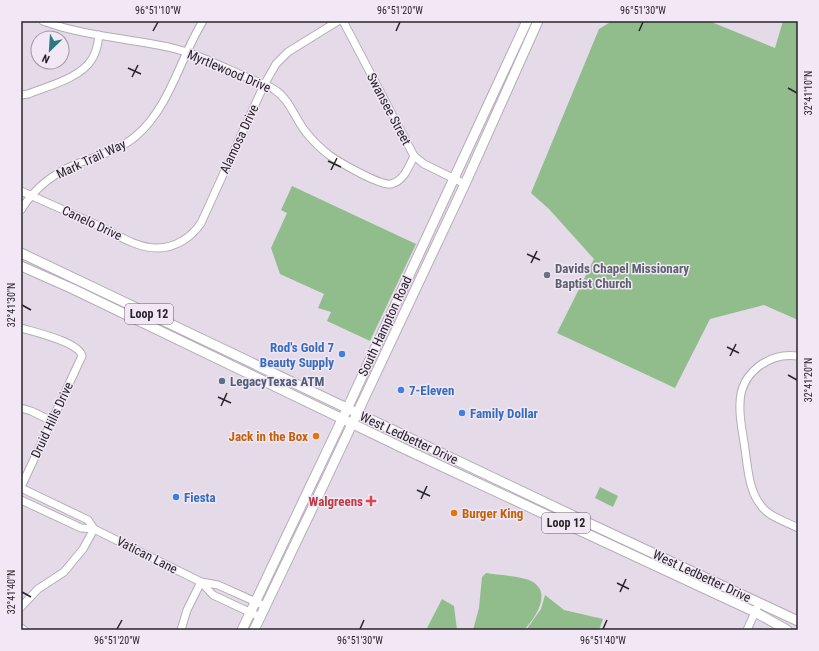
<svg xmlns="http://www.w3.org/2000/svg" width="819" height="651" viewBox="0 0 819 651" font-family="'Roboto Condensed',sans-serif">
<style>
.green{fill:#91bd8d}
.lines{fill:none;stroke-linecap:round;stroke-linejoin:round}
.minor-casing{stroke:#b5acb8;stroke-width:9}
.major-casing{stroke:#b5acb8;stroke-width:11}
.minor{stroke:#fff;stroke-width:7}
.major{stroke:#fff;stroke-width:9}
.ticks{fill:none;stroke:#282429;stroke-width:1.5}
.worship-dot{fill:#6b7280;stroke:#f1e7f5;stroke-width:1.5}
.shop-dot{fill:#3f7fe0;stroke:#f1e7f5;stroke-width:1.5}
.service-dot{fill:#5c6f8a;stroke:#f1e7f5;stroke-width:1.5}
.food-dot{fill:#e8710a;stroke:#f1e7f5;stroke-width:1.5}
.health-dot{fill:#e0444e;stroke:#f1e7f5;stroke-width:1.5}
.labels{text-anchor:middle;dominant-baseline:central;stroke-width:3;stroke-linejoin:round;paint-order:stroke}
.shield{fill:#f1e7f5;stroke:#645e66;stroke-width:1}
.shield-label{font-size:12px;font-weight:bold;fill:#282429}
.street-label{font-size:13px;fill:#282429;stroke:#f1e7f5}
.worship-label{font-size:13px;font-weight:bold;fill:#5b616d;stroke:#f1e7f5;text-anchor:start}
.shop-label{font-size:13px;font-weight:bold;fill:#366cbe;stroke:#f1e7f5;text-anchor:start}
.service-label{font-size:13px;font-weight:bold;fill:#4e5e75;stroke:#f1e7f5;text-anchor:start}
.food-label{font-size:13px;font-weight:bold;fill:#c56008;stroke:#f1e7f5;text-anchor:end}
.health-label{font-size:13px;font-weight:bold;fill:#be3a42;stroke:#f1e7f5;text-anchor:end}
.neatline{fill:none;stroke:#282429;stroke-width:1.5}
.ticks-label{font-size:10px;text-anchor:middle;fill:#282429}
</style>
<rect width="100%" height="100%" fill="#e4dae8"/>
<!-- green -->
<g class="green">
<polygon points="612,21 709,21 775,48 783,21 798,21 798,320 764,305 710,319 675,388 557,333 594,259 549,209 531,193 599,29"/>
<polygon points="292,186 416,244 370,341 327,321 331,312 318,308 324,294 280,274 271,248 287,213 281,210"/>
<polygon points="600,487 618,496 613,507 595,498"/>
<path d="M486,573c11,2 38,3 47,9 19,12 2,36 -9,48h-51l6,-22 3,-31z"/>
<polygon points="545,595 564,610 603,619 599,630 526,630 541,609"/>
<polygon points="442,599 454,606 457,630 426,630"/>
</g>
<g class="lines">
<!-- minor casing -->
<g class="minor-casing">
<g id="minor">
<path d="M43,21c40,15 84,17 125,26 27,6 51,18 76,29 10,5 22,8 31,14 14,9 20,28 30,41 7,9 15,17 24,24 10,7 51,31 62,29 13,-3 18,-18 23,-28"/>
<polyline points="343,21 414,156 424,164 465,184"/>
<path d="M21,95l7,-1c20,-8 53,-16 64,-35 5,-7 6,-16 7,-24"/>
<path d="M21,191c25,11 51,23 76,34 19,9 39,23 60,23 18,0 34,-10 44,-25l63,-138 12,-21 12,-12 50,-31"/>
<path d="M21,210c15,-25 39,-41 66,-50 17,-6 35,-12 49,-24 34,-29 44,-78 67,-115"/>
<path d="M21,328c13,4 58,14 61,28l-61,131"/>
<path d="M798,356c-29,-4 -58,17 -58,48 -1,14 3,30 5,45 3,21 4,47 21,62 7,7 23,12 32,17"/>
<polyline points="21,408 31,411 52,421"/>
<polyline points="21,488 88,520 94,529"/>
<polyline points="21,500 81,528 94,529 201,582 218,585 265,606"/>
<polyline points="201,582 213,595 260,617"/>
<polyline points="21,607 38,589 64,572 83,549 94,529"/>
<polyline points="21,628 24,630"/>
<polyline points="181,630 187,610 201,582"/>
<polyline points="747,630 757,608"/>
</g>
</g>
<!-- major casing -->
<g class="major-casing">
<g id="major">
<polyline points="21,253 582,520 798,621"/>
<polyline points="21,266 73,289 409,451 755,612 787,630"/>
<polyline points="242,630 347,409 527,21"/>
<polyline points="254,630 321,490 465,184 538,21"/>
</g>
</g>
<!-- minor -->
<use href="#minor" class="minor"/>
<!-- major -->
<use href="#major" class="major"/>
</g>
<!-- ticks -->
<path class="ticks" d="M153,31l5,-9M396,31l4,-9M639,31l4,-9M128,68l13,6M132,77l6,-12M788,88l9,5M328,161l13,6M331,170l6,-12M527,254l13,6M531,263l6,-12M22,305l9,5M727,347l12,6M730,356l6,-12M788,375l9,5M218,397l13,6M221,406l6,-13M417,490l13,6M421,499l6,-13M617,583l12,6M22,592l9,5M620,592l6,-13M117,629l5,-9M360,629l4,-9M603,629l4,-9"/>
<!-- markers -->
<circle class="worship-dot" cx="547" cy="275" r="4"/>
<g class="shop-dot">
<circle cx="342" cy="354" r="4"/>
<circle cx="401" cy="390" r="4"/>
<circle cx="462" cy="413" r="4"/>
<circle cx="176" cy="497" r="4"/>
</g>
<circle class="service-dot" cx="222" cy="381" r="4"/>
<g class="food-dot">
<circle cx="316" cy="436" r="4"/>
<circle cx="454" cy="513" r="4"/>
</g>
<path class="health-dot" d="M369 495h4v4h4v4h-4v4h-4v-4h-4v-4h4z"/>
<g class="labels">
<!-- shield labels -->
<g class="shield">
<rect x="125" y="304" width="48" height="20" rx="3"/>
<rect x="542" y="513" width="48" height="20" rx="3"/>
</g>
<g class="shield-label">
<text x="149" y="314">Loop 12</text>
<text x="566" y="523">Loop 12</text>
</g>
<!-- street labels -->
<g class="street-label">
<text transform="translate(229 71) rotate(23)">Myrtlewood Drive</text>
<text transform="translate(389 109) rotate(62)">Swansee Street</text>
<text transform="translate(239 139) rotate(-65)">Alamosa Drive</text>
<text transform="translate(91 159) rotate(-25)">Mark Trail Way</text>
<text transform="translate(92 223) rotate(25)">Canelo Drive</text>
<text transform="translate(385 326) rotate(-65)">South Hampton Road</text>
<text transform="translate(52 420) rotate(-65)">Druid Hills Drive</text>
<text transform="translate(409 438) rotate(25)">West Ledbetter Drive</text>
<text transform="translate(147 555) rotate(27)">Vatican Lane</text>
<text transform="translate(702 576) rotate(25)">West Ledbetter Drive</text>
</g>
<!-- worship labels -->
<g class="worship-label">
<text x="555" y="268">Davids Chapel Missionary<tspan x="555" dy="15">Baptist Church</tspan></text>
</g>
<!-- shop labels -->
<g class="shop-label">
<text x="334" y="347" text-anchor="end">Rod's Gold 7<tspan x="334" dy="15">Beauty Supply</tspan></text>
<text x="409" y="390">7-Eleven</text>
<text x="470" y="413">Family Dollar</text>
<text x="184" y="497">Fiesta</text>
</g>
<!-- service labels -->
<g class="service-label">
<text x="230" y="381">LegacyTexas ATM</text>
</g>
<!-- food labels -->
<g class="food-label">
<text x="308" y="436">Jack in the Box</text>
<text x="462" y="513" text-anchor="start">Burger King</text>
</g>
<!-- health labels -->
<g class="health-label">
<text x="363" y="501">Walgreens</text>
</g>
</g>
<!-- border -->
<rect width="819" height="651" fill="none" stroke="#f1e7f5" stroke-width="44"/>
<!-- north arrow -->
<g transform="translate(50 50) rotate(205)"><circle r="19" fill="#f1e7f5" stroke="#a199a3"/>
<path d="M0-3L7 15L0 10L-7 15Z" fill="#307880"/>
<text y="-6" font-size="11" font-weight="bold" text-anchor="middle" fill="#282429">N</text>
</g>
<rect x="22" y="22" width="775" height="607" class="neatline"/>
<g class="ticks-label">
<text x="158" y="14">96°51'10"W</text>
<text x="400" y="14">96°51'20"W</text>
<text x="643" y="14">96°51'30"W</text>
<text transform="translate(808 93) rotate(-90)" y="4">32°41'10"N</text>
<text transform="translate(11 305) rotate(-90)" y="4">32°41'30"N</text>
<text transform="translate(808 380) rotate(-90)" y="4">32°41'20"N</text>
<text transform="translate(11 592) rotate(-90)" y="4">32°41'40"N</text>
<text x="117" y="644">96°51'20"W</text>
<text x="360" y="644">96°51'30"W</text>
<text x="603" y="644">96°51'40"W</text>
</g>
</svg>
